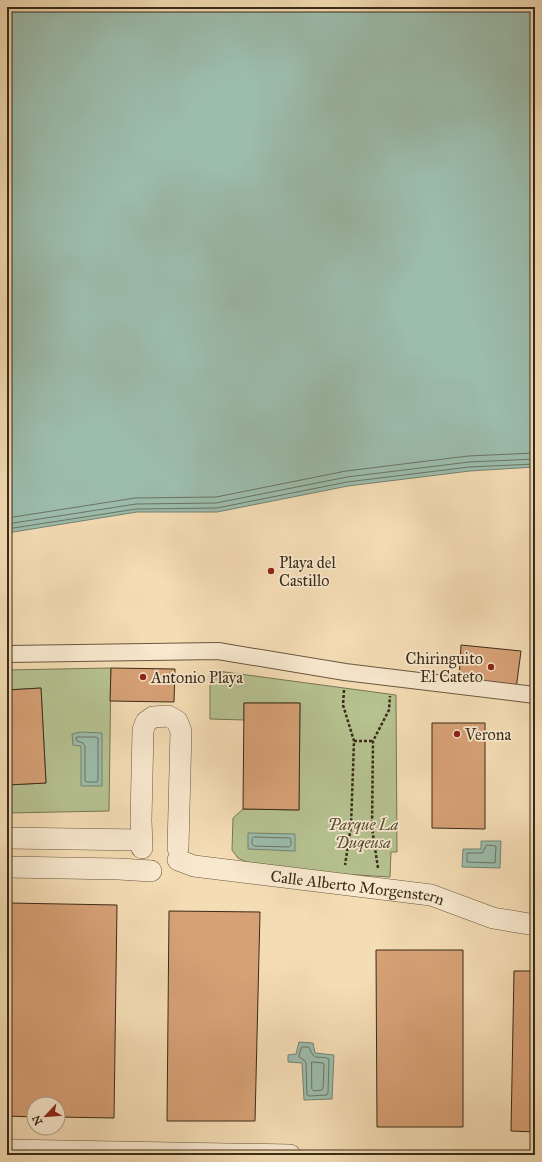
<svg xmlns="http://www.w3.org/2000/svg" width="542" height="1162" viewBox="0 0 542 1162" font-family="'IM FELL Great Primer',serif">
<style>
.green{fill:#b6c291;stroke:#787654}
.water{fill:#9cbcac;stroke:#758271}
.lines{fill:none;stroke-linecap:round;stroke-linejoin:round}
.shore{stroke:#6b7462;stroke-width:1}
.building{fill:#d7a176;stroke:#3a2b18}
.pedestrian-casing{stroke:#68573f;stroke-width:18}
.minor-casing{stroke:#68573f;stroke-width:22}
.path{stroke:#3a2b18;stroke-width:2.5;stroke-dasharray:3 2;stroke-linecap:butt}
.pedestrian{stroke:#f8e8ce;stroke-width:16}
.minor{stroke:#f8e8ce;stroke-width:21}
.poi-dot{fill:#8f2418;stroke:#f8e8ce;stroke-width:1.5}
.labels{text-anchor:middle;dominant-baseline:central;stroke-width:3.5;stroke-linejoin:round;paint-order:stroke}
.poi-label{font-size:16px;fill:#3a2b18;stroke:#f8e8ce;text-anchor:start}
.park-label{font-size:16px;font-style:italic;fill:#595136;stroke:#f8e8ce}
.street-label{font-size:16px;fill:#3a2b18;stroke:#f8e8ce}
</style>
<rect width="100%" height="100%" fill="#f4dcb4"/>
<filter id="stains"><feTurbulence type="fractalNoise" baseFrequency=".005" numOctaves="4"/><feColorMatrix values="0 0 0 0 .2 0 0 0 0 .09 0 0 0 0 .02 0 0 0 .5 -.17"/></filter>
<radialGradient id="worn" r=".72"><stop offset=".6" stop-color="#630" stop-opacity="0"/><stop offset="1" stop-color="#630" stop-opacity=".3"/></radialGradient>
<!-- green -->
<g class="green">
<polygon points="111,668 109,811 7,813 7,785 46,783 41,688 7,690 7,670"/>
<polygon points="210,670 396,695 397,852 391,852 390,877 327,873 247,862 238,858 232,850 233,818 243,809 299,810 300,703 244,703 244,720 210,719"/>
</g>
<!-- water -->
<g class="water">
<polygon points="7,7 535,7 535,467 470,471 348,486 217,512 137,512 7,533"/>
<polygon points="81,732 102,733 102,786 81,786 81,746 73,745 72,734"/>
<polygon points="248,833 295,834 295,851 248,849"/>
<polygon points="481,841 501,841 500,868 462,867 463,849 481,849"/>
<polygon points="299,1042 313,1043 315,1053 334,1055 332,1099 304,1100 302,1063 288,1062 288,1055 296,1054"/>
</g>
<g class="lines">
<!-- shore -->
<g class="shore">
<polyline points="7,518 135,498 216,497 346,471 468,456 535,453"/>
<polyline points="7,524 136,504 216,503 347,477 469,462 535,459"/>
<polyline points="7,529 136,509 217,508 347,482 469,467 535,464"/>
<polygon points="78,737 96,737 98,738 98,780 97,782 87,782 85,781 85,746 83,743 77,741 76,738"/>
<polygon points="254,837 290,838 291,840 291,845 289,847 254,846 252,844 252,839"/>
<polygon points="487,845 496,846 495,863 467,862 467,853 482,853"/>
<path d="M302,1047h7c6,16 8,7 20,12l-1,34 -1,2 -18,1 -2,-1 -1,-32 -2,-3 -5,-3z"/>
<polygon points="312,1062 323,1063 324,1064 323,1088 322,1090 314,1091 312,1089"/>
</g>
</g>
<!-- building -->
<g class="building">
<polygon points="7,617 8,617 9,647 7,647"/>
<polygon points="461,645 521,651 516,689 459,681"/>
<polygon points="111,668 175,669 174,702 110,701"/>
<polygon points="41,688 46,783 7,785 7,690"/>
<polygon points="244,703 300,703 299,810 243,809"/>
<polygon points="432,723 485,723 485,829 432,828"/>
<polygon points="534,764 535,764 535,776 532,775 531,771 532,765"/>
<polygon points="8,903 117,905 114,1118 58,1117 58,1104 34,1104 34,1117 7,1116"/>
<polygon points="169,911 260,912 255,1121 167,1121"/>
<polygon points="376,950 463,950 463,1127 377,1127"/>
<polygon points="514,971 535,971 535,1132 511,1131"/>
</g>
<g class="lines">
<!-- pedestrian casing -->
<g class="pedestrian-casing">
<polyline id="pedestrian" points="7,654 218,651 345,672 535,695"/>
</g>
<!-- minor casing -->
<g class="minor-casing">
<g id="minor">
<polyline points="7,838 141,840"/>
<polyline points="142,848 141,820 143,730 146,722 153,717 168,716 177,721 181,731 178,848"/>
<path id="s1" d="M178,860l16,6 237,29 62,23 42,7"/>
<polyline points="7,867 119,869 151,871"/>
<polyline points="7,1150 290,1155"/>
</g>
</g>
<!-- path -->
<g class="path">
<polyline points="344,690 343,705 354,741 351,826 345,865"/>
<polyline points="354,741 373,741"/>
<polyline points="351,826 372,826"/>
<polyline points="378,868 372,828 373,741 389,710 390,696"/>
</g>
<!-- pedestrian -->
<use href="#pedestrian" class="pedestrian"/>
<!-- minor -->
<use href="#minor" class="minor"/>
</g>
<!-- markers -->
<g class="poi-dot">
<circle cx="271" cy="571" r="4"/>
<circle cx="491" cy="667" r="4"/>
<circle cx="143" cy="677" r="4"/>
<circle cx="457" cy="734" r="4"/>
</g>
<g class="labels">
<!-- poi labels -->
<g class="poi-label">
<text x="279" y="562">Playa del<tspan x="279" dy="18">Castillo</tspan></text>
<text x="483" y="658" text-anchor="end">Chiringuito<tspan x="483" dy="18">El Cateto</tspan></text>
<text x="151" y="677">Antonio Playa</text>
<text x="465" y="734">Verona</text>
</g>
<!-- park labels -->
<g class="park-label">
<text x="363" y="824">Parque La<tspan x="363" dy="18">Duqeusa</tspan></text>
</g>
<!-- street labels -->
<g class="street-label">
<text stroke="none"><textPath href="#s1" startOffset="182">Calle Alberto Morgenstern</textPath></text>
</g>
</g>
<!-- margin -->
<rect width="542" height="1162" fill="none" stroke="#f4dcb4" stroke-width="24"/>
<rect x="8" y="8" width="526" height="1146" fill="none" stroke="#3a2b18" stroke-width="2"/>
<rect x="12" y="12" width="518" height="1138" fill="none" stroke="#3a2b18"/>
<!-- north arrow -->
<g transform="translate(46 1116) rotate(244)"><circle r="19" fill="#f8e8ce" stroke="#ac9c85"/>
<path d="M0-3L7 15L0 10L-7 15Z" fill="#8f2418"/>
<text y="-6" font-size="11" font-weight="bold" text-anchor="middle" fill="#3a2b18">N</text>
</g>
<rect width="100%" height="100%" filter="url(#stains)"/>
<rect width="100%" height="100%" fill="url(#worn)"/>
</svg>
